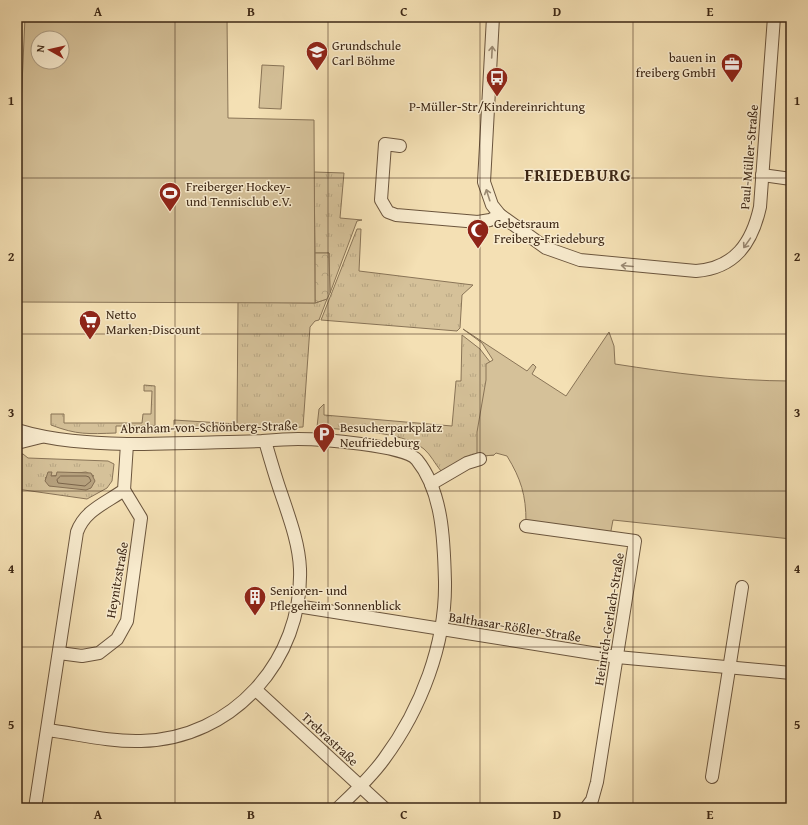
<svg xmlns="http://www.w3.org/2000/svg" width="808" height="825" viewBox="0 0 808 825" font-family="'Gentium Book Plus',serif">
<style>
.grass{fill:url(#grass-tufts);stroke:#897457;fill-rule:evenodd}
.forest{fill:url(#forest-crowns);stroke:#897457}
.green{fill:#d5c199;stroke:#897457;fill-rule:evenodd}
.water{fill:#b6a17e;stroke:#867054}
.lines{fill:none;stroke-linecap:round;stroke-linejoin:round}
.shore{stroke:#7a644a;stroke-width:1}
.street-casing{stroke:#6b553d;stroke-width:14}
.street{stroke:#f8ebce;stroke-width:12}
.oneway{stroke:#9a8972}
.grid{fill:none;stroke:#3d2715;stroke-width:1;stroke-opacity:0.55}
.labels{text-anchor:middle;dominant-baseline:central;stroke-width:3;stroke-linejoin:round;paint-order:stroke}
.poi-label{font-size:13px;fill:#3d2715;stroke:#f8ebce;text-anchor:start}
.street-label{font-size:13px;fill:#3d2715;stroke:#f8ebce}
.district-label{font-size:17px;font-weight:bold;letter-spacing:1px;fill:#3d2715;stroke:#f8ebce}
.neatline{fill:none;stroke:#3d2715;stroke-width:1.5}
.grid-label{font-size:13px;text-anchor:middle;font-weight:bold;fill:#3d2715}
</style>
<defs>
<pattern id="grass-tufts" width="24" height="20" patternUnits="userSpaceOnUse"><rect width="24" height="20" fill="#d5c199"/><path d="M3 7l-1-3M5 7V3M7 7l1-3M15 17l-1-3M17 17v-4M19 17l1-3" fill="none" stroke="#b8a683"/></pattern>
<pattern id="forest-crowns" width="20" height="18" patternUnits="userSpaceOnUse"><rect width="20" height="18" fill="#d5c199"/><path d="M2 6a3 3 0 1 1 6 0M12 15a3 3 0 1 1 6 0" fill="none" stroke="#b8a683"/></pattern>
</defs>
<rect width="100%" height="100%" fill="#f4e0b4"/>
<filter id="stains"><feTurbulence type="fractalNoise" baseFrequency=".005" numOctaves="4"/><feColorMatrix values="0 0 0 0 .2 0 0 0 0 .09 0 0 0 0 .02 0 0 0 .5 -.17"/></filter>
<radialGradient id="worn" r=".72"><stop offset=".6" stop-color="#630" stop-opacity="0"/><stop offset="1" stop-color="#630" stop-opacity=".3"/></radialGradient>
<!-- grass -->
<g class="grass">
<polygon points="314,172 344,173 340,218 362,220 357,221 330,293 329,253 315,253"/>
<polygon points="357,229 361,229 359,271 473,285 462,295 460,328 457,331 321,320"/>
<polygon points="327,299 319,320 315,321 310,327 303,427 237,430 174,428 174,420 237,424 238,302 315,303"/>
<path d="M462,335l18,14 10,13 5,14 -1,79 -11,1 -42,15c-6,-7 -10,-16 -17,-22 -23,-19 -77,-18 -107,-22l2,-18 5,-5v11l128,11 4,-45h5z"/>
<path d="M144,385l11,1v40h-39v7c-28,1 -39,2 -65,-8v-11h13v9h78l1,-9h8l1,-23h-8z"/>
<path d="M17,454h6l5,4 80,3 6,3 -2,17 -5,7 -20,11 -70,-10zM86,472l8,4 -49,2 6,-2z"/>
</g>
<!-- forest -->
<polygon class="forest" points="315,253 329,253 330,293 327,299 315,303"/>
<!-- green -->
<g class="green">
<path d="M25,17h202l1,101 86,2 1,183 -298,-1v-171l3,-1zM38,38h24v24h-24z"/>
<polygon points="262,65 284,66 281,109 259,108"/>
<path d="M463,329l64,42 6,-7 3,3 -4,7 34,22 43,-64 5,14 1,18c58,9 118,17 176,17v158l-178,-19 -3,16 -84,-14c0,-27 -5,-43 -19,-66l-11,-3 -2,2 -11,1 -6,-2v-22l9,-52v-16l7,-4 -11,-17z"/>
</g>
<!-- water -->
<polygon class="water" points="48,472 52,472 51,476 56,476 57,472 91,473 95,481 91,488 86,490 49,486 45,481"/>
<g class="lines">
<!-- shore -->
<polygon class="shore" points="61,476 86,476 89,477 91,481 85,486 58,483 57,480"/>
<!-- street casing -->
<g class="street-casing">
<g id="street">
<path d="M493,17l-9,165 8,23 8,10 46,33 34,12 116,11c39,-3 56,-28 64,-64l14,-190"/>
<polyline points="400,146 385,144 381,200 388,212 396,215 478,222 490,220 500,215"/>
<polyline points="762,175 791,179"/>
<path d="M17,430c36,11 73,13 110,14 45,0 90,-2 135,-3 12,-1 24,-2 36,-2 20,0 108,6 119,21 26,32 27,82 28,122 1,62 -24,127 -61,177 -13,18 -30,34 -46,49"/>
<polyline points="17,443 41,437"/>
<polyline points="431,484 467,463 480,459"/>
<polyline points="526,526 635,541 597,782 592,800 586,808"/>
<polyline points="297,606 617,657 791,673"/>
<polyline points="59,653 82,656 99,653 117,639 127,621 141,518 124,490"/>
<polyline points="256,690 384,808"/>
<path d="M48,730c30,4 62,12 93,11 92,-2 162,-81 159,-172 -1,-26 -11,-52 -19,-76 -6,-17 -11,-35 -16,-52"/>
<polyline points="712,777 742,587"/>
<path d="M35,808l42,-276c8,-22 29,-29 47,-42l3,-46"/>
</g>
</g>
<!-- street -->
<use href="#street" class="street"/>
</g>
<!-- one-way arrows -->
<defs><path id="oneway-shaft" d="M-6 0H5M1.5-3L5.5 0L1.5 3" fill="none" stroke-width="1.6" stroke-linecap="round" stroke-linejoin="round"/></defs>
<g class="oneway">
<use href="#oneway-shaft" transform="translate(492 52) rotate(-87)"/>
<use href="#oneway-shaft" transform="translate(488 195) rotate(-108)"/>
<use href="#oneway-shaft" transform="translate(747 243) rotate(125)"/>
<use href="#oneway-shaft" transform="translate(627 266) rotate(-175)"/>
</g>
<!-- grid -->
<path class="grid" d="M175,17v791M328,17v791M480,17v791M633,17v791M17,178h774M17,334h774M17,491h774M17,647h774"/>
<!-- icons -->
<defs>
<g id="school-pin" transform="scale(1.15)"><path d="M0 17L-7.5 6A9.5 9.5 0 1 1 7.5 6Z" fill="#8f2418" stroke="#f8ebce"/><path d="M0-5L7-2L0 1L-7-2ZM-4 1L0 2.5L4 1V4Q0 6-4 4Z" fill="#fff"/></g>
<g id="office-pin" transform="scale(1.15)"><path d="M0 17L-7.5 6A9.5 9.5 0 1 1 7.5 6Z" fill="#8f2418" stroke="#f8ebce"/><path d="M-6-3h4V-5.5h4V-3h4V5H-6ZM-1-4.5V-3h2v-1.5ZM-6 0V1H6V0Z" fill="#fff"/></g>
<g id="bus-pin" transform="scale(1.15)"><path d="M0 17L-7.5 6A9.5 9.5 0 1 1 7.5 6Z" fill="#8f2418" stroke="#f8ebce"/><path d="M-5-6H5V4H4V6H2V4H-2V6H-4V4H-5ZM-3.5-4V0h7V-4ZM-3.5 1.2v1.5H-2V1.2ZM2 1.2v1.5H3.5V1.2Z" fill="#fff"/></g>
<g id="stadium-pin" transform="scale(1.15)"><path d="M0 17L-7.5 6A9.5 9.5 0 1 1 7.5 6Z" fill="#8f2418" stroke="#f8ebce"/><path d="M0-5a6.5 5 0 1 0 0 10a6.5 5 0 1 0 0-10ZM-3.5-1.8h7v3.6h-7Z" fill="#fff"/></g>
<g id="mosque-pin" transform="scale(1.15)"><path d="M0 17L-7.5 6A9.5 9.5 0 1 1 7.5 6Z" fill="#8f2418" stroke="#f8ebce"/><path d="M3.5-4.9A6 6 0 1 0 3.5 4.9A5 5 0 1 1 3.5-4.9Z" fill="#fff"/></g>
<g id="supermarket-pin" transform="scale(1.15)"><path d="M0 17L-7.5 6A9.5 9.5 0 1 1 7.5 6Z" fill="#8f2418" stroke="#f8ebce"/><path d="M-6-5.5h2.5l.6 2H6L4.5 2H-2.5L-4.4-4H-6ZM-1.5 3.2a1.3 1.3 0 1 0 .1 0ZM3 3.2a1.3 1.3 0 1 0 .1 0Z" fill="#fff"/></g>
<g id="parking-pin" transform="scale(1.15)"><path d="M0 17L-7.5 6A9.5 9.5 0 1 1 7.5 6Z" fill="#8f2418" stroke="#f8ebce"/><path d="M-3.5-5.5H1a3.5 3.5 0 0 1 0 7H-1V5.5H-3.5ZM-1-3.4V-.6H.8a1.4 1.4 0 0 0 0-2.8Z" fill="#fff"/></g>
<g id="building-pin" transform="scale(1.15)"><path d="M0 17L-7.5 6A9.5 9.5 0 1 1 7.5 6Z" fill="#8f2418" stroke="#f8ebce"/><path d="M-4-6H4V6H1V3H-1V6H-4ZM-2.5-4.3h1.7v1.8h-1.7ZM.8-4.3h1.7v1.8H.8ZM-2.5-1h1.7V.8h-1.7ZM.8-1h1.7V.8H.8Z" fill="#fff"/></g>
</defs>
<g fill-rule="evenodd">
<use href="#school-pin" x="317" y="52"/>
<use href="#office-pin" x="732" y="64"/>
<use href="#bus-pin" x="497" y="78"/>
<use href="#stadium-pin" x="170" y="193"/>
<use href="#mosque-pin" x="478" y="230"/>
<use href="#supermarket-pin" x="90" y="321"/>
<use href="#parking-pin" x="324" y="434"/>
<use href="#building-pin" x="255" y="597"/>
</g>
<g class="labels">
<!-- poi labels -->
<g class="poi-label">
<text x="332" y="45">Grundschule<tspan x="332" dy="15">Carl Böhme</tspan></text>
<text x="716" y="57" text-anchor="end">bauen in<tspan x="716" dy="15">freiberg GmbH</tspan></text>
<text x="497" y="106" text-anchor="middle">P-Müller-Str/Kindereinrichtung</text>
<text x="186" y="186">Freiberger Hockey-<tspan x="186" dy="15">und Tennisclub e.V.</tspan></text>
<text x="494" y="223">Gebetsraum<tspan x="494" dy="15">Freiberg-Friedeburg</tspan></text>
<text x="106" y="314">Netto<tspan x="106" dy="15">Marken-Discount</tspan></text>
<text x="340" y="427">Besucherparkplatz<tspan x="340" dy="15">Neufriedeburg</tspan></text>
<text x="270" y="590">Senioren- und<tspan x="270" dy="15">Pflegeheim Sonnenblick</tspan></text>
</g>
<!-- street labels -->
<g class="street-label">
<text transform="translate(749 157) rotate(-85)">Paul-Müller-Straße</text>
<text transform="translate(209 427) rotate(-1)">Abraham-von-Schönberg-Straße</text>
<text transform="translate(117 580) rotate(-80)">Heynitzstraße</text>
<text transform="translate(609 619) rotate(-81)">Heinrich-Gerlach-Straße</text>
<text transform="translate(515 627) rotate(9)">Balthasar-Rößler-Straße</text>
<text transform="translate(330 739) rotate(43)">Trebrastraße</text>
</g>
<!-- district labels -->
<g class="district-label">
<text x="578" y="174">FRIEDEBURG</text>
</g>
</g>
<!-- margin -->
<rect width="808" height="825" fill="none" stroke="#f4e0b4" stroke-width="44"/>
<!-- north arrow -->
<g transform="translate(50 50) rotate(278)"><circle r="19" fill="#f8ebce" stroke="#ad9d84"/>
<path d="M0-3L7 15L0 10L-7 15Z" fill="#8f2418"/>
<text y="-6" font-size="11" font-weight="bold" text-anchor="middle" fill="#3d2715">N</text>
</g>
<rect x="22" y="22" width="764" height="781" class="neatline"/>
<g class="grid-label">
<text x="98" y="16">A</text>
<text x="251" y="16">B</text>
<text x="404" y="16">C</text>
<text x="557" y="16">D</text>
<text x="710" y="16">E</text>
<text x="11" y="105">1</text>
<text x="797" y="105">1</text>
<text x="11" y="261">2</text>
<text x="797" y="261">2</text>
<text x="11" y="417">3</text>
<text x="797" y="417">3</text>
<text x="11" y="573">4</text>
<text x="797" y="573">4</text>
<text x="11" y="729">5</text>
<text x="797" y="729">5</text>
<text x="98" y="819">A</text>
<text x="251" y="819">B</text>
<text x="404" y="819">C</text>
<text x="557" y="819">D</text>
<text x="710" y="819">E</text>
</g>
<rect width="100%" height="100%" filter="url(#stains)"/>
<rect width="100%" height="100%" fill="url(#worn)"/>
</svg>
